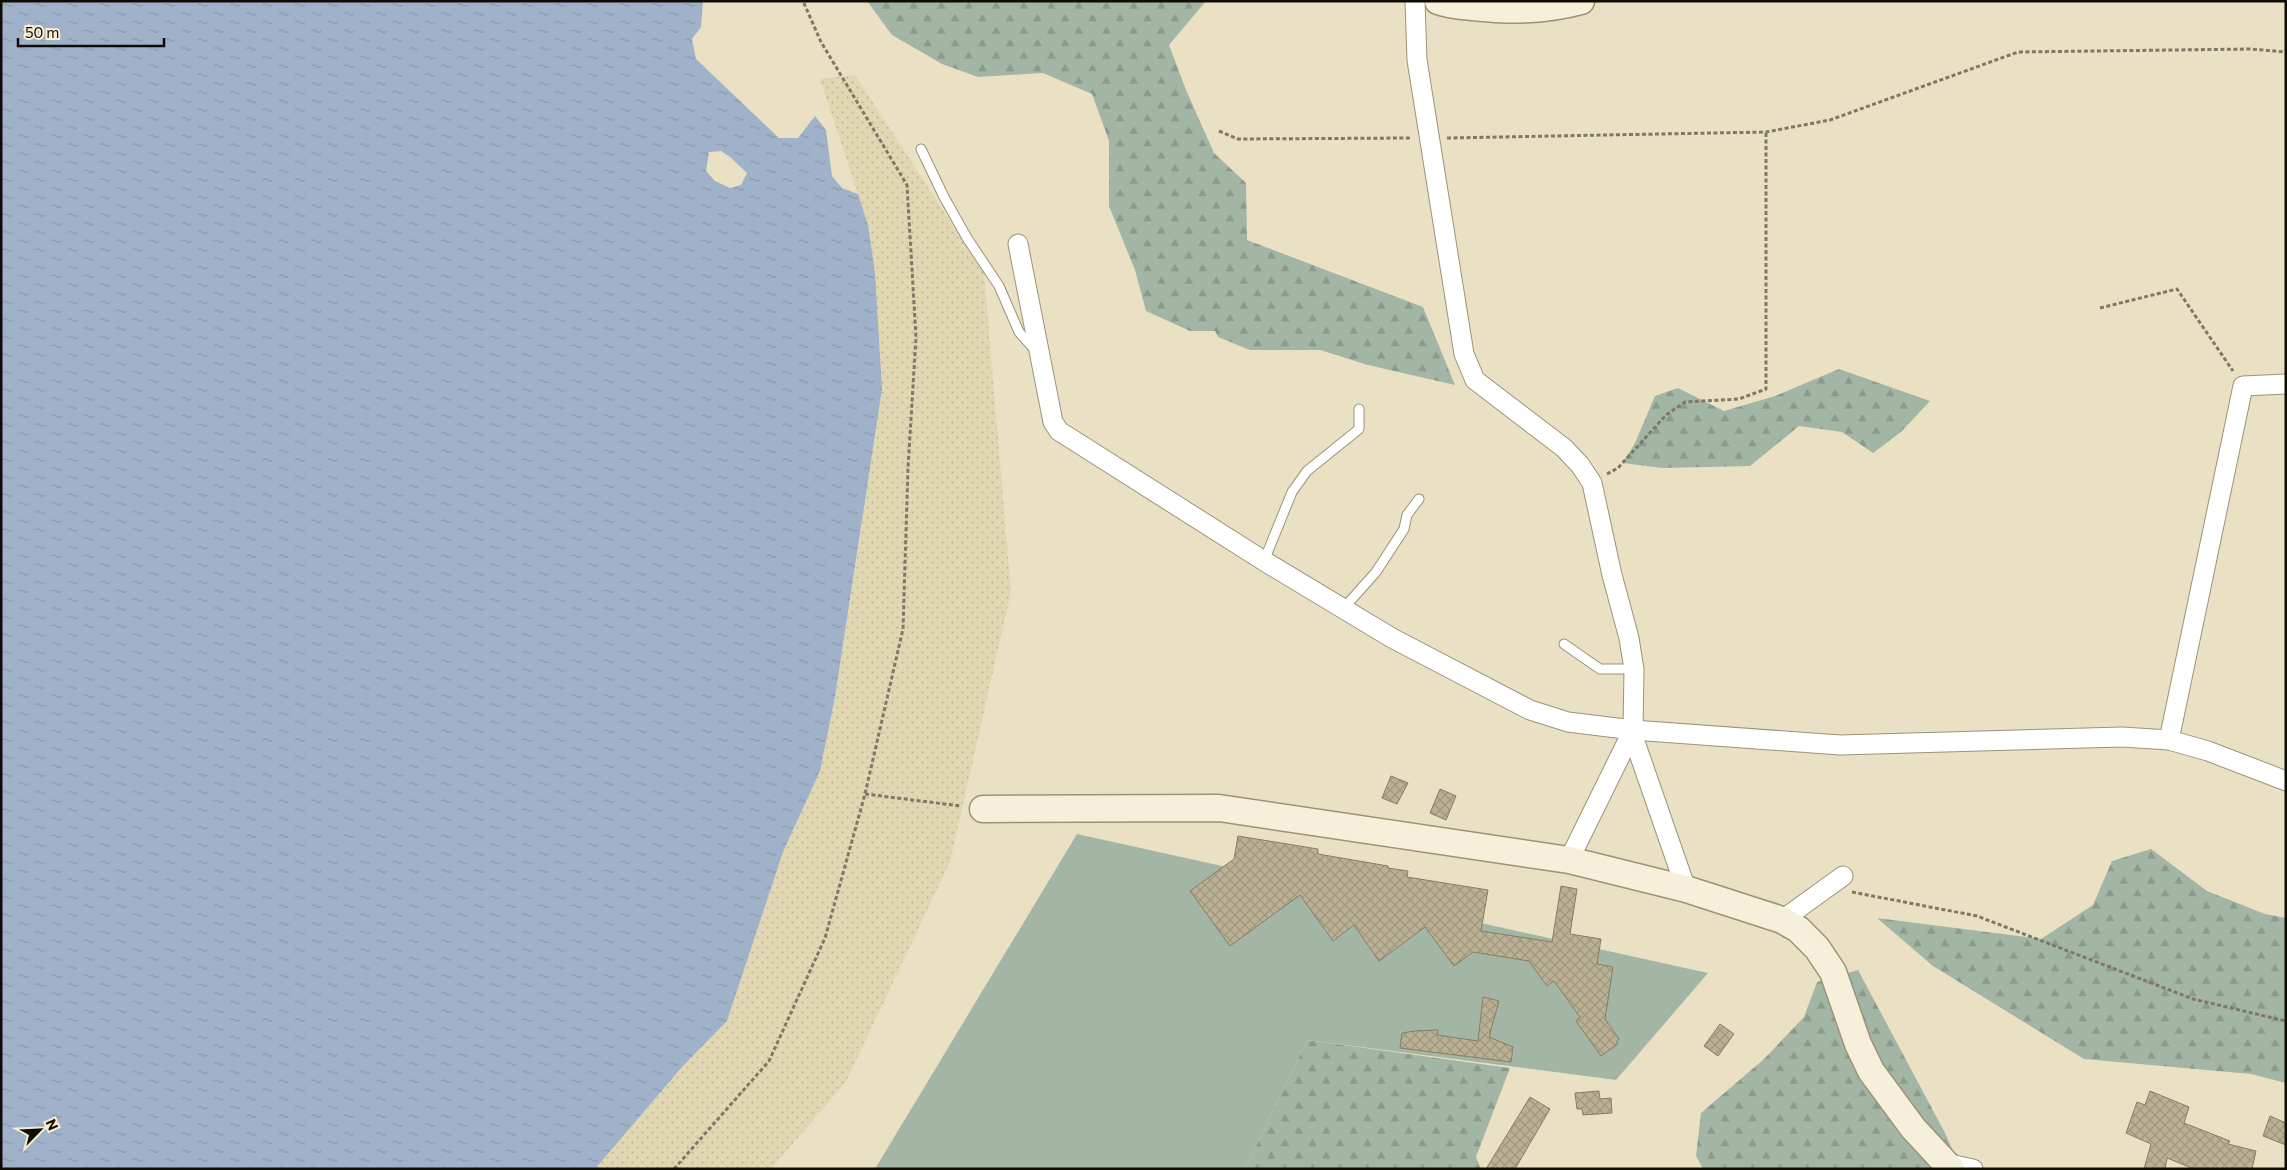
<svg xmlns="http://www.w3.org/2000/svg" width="2287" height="1170" viewBox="0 0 2287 1170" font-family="Commissioner,sans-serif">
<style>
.grass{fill:#a3b5a5}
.forest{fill:url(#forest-firs)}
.sand{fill:url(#sand-dots)}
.water{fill:url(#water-ripples);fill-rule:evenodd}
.building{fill:url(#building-cross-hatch);stroke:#867e64}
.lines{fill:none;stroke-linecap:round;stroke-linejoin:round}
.lane-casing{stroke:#9b9378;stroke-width:11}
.street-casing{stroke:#9b9378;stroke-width:21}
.secondary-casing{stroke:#9b9378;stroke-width:29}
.path{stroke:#7e7866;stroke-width:3;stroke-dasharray:4 2.5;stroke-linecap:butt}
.lane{stroke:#fff;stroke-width:9}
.street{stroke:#fff;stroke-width:19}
.secondary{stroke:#f6f0da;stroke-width:26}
</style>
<defs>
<pattern id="forest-firs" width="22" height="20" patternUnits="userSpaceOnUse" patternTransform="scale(1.25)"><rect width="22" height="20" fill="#a3b5a5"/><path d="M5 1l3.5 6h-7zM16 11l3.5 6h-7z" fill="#8b9a8c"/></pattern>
<pattern id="sand-dots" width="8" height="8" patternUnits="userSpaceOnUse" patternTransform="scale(1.25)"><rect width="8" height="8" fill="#e1d8b3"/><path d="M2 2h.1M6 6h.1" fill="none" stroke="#c0b898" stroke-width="1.8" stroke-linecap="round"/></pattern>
<pattern id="water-ripples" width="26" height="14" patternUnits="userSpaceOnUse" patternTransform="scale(1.25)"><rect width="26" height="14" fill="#a0b1ca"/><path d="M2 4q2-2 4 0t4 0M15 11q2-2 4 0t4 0" fill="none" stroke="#8997ac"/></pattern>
<pattern id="building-cross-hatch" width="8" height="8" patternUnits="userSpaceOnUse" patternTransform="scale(1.25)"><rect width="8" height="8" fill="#bab195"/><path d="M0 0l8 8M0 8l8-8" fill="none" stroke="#9f977f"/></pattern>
</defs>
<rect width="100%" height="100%" fill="#eae1c4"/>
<!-- grass -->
<polygon class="grass" points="1077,834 1708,973 1616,1080 1307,1040 1245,1169 875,1169"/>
<!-- forest -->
<g class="forest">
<polygon points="867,1 1206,1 1169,45 1186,90 1214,153 1246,183 1247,240 1423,307 1455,385 1368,365 1320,350 1250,350 1218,337 1215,331 1190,331 1146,311 1135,270 1109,206 1109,141 1092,94 1043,73 978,77 942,64 892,35"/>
<polygon points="1839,369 1930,401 1901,432 1873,453 1842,432 1799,426 1750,466 1662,468 1623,463 1635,443 1655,396 1678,388 1724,411 1775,396"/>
<polygon points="2151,849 2207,891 2265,914 2286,918 2286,1083 2251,1074 2084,1059 1933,966 1877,918 2041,939 2093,905 2112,861"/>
<polygon points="1858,970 1944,1131 1961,1169 1703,1169 1696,1156 1701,1113 1764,1059 1804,1017 1817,982"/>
<polygon points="1307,1040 1510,1068 1476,1157 1481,1169 1245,1169"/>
</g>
<!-- sand -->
<polygon class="sand" points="855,75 984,273 1011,592 950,862 846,1082 771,1169 595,1169 682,1067 727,1021 783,852 820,771 835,697 862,523 868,225 820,79"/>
<!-- water -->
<path class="water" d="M1,1h702l-2,26 -9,12 4,20 83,79h19l17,-22 11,14 6,46 10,12 16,6 10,31 7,48 7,116 -47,308 -15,74 -37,81 -56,169 -45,46 -87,102h-594zM721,151l9,6 17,16 -6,12 -11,3 -15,-7 -9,-10 3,-19z"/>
<!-- building -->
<g class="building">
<polygon points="1391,776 1408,783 1397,804 1382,798"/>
<polygon points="1440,789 1456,796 1446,820 1430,813"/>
<polygon points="1238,836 1318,849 1318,854 1388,866 1388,868 1408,871 1407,877 1488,890 1481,931 1552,942 1561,886 1577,889 1570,934 1601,939 1597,964 1613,967 1605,1019 1619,1039 1616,1042 1618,1044 1601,1056 1576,1021 1580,1017 1554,981 1547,986 1529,961 1473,952 1454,966 1425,927 1379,961 1354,925 1333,941 1300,895 1230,946 1190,891 1234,859"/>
<polygon points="1483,997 1499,1001 1489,1037 1513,1047 1511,1062 1400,1048 1402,1033 1415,1031 1438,1030 1437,1035 1478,1041"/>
<polygon points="1720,1024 1734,1034 1718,1056 1704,1046"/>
<polygon points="1599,1091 1600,1099 1611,1098 1612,1113 1583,1115 1582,1109 1577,1109 1575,1093"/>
<polygon points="2150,1091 2189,1107 2184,1123 2230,1141 2228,1144 2256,1151 2252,1169 2194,1169 2167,1158 2165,1169 2144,1169 2151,1144 2126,1133 2137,1102 2145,1105"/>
<polygon points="1530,1097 1550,1109 1515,1169 1486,1169"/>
<polygon points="2270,1116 2286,1123 2286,1145 2263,1136"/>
</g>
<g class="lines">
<!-- lane casing -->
<g class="lane-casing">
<g id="lane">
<polyline points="921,149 944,197 967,238 999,286 1019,332 1035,350"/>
<polyline points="1264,561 1292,492 1307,471 1359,429 1359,409"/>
<polyline points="1343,609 1376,572 1404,529 1407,515 1419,499"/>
<polyline points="1564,644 1600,669 1634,669"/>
</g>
</g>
<!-- street casing -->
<g class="street-casing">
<g id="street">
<polyline points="1415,1 1417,60 1464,354 1475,380 1564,448 1580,465 1592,483 1612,575 1629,638 1634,669 1633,730 1635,742 1686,889"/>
<polyline points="1018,244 1053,422 1059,431 1264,561 1392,638 1530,710 1568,722 1633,730 1840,745 2122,737 2169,740 2208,751 2286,781"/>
<polyline points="2169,740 2243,386 2286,384"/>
<polyline points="1569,860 1633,730"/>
<polyline points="1782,920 1843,876"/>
<polyline points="1945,1163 1973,1169"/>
</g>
</g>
<!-- secondary casing -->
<g class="secondary-casing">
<g id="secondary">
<path d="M1438,1c11,4 23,5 34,6 39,4 72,4 109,-6"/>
<polyline points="983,809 1219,808 1569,860 1686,889 1782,920 1798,929 1817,948 1833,972 1858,1044 1871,1071 1913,1128 1951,1169"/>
</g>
</g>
<!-- path -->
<g class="path">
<polyline points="1219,131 1238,139 1411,138"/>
<polyline points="1447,138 1766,132 1830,120 2018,52 2250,49 2286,52"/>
<polyline points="2100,308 2177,289 2233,371"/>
<polyline points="1607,474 1618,468 1666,415 1685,402 1739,399 1766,389 1766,132"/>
<polyline points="865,794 961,806"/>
<polyline points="1852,892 1977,916 2193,999 2286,1021"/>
<polyline points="674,1169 769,1061 825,938 865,794 903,629 908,468 916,337 907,185 821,42 803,1"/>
</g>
<!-- lane -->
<use href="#lane" class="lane"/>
<!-- street -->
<use href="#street" class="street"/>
<!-- secondary -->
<use href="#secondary" class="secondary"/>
</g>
<!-- border -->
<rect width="2287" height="1170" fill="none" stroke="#0f0c04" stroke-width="5"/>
<!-- north arrow -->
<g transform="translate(40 1130) rotate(66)" stroke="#f7eed1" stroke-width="4" paint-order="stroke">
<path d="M0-4L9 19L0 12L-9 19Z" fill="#0f0c04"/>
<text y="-8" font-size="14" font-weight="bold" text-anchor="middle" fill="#0f0c04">N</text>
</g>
<!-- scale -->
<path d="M18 38v8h146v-8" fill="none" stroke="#0f0c04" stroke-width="2.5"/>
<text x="25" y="38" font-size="15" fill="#0f0c04" stroke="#f7eed1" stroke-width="4" paint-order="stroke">50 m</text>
</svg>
